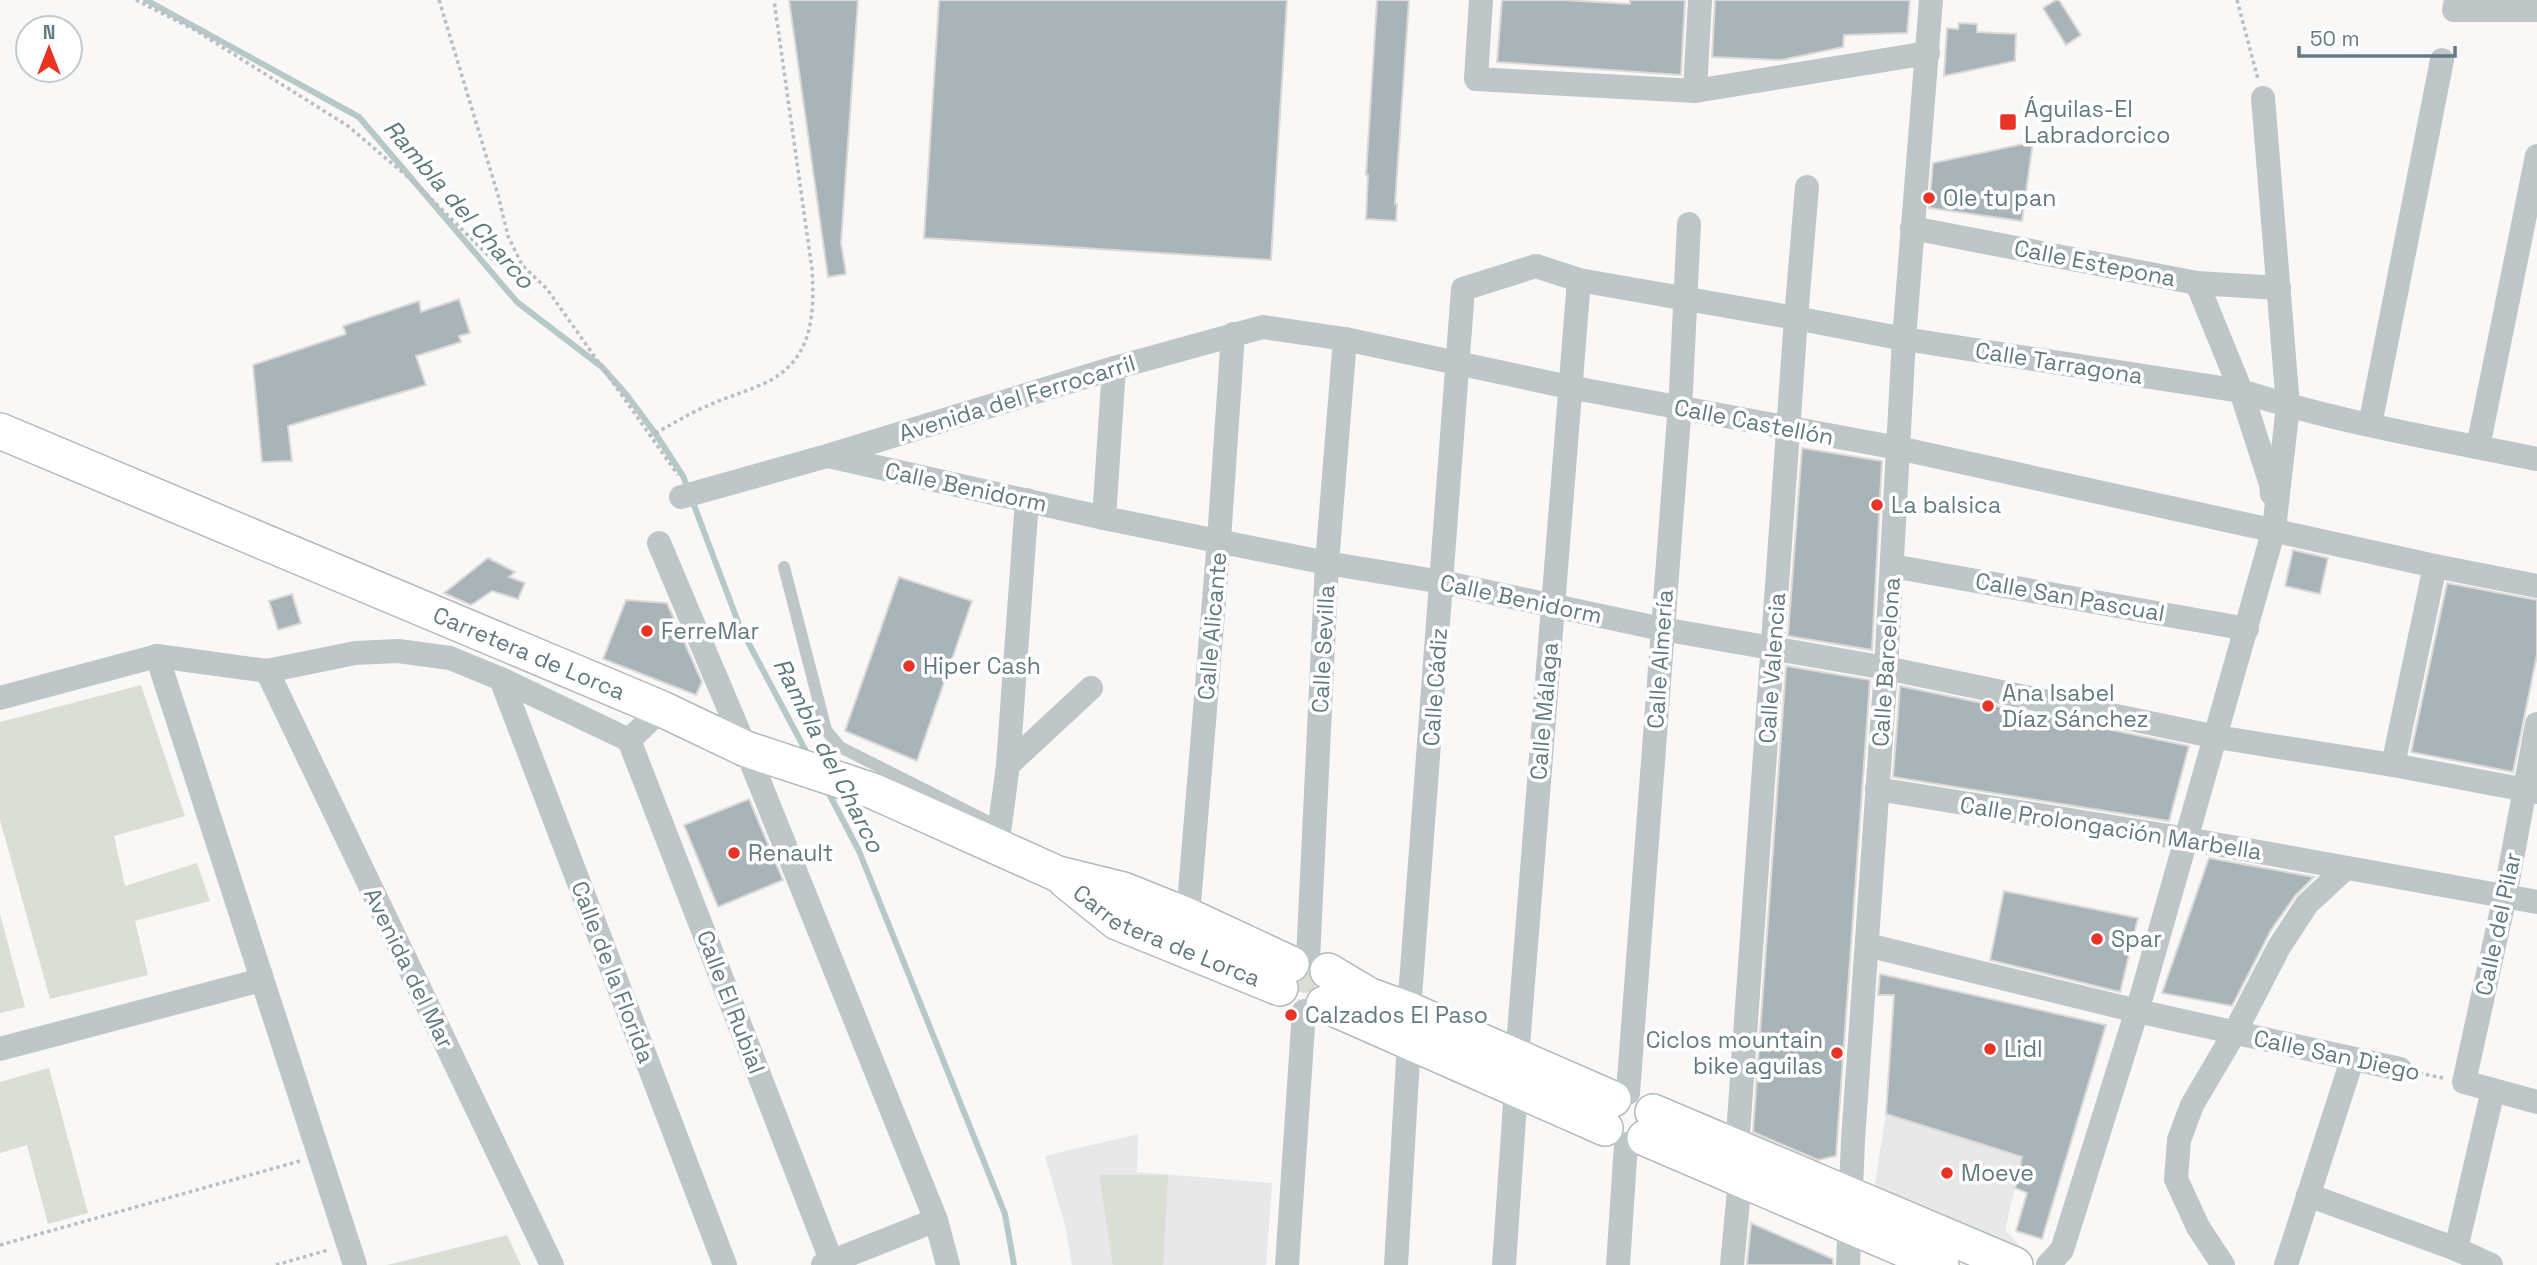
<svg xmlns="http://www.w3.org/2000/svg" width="2537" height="1265" viewBox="0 0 2537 1265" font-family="'Space Grotesk',sans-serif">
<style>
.built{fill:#e7e8e7}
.green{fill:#daded5}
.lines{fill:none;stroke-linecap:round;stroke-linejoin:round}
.stream{stroke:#b7c8c9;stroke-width:6}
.building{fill:#a9b4b8;stroke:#dbdad8;stroke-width:2}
.secondary-casing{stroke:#b1babd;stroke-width:38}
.path{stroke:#b9bec0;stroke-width:3.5;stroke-dasharray:3.5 3.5;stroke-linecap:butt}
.service{stroke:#bfc6c8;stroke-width:12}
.minor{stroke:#bfc6c8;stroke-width:24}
.secondary{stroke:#fff;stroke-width:35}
.poi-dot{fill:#ea3225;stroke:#fff;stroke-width:2.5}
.labels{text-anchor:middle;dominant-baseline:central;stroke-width:7;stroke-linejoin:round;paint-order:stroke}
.poi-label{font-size:23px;fill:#637a82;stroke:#fff;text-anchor:start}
.street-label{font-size:23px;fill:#637a82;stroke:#fff}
.water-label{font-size:24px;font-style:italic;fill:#5e797c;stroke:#fff}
</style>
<rect width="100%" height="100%" fill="#f9f8f6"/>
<!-- built -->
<g class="built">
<polygon points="1886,1114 2022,1157 2005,1230 2027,1253 1873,1195"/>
<polygon points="1138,1134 1137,1172 1272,1183 1266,1265 1072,1265 1066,1229 1045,1156"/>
</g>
<!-- green -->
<g class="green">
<polygon points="141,685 185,816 114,836 125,886 197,863 210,901 135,921 148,975 50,999 0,820 0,722"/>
<polygon points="0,914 25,1007 0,1013"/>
<circle cx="1305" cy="982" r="11"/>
<polygon points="49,1068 88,1213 48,1224 27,1145 0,1153 0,1082"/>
<polygon points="1099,1175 1168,1175 1163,1265 1113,1265"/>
<polygon points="507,1235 521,1265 387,1265"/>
</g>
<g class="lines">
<!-- stream -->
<g class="stream">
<polyline points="146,0 359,117 517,302 602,367 626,394 655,433 683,476 688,489"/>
<polyline points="692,500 740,627 809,757"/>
<polyline points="826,788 859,851 1005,1214 1014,1265"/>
</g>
</g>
<!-- building -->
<g class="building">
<polygon points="789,0 858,0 841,243 846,274 828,277"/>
<polygon points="939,0 1287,0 1271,260 924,238"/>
<polygon points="1377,0 1409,0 1395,204 1397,204 1396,221 1366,219 1368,175 1366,175"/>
<polygon points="1502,0 1564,0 1630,4 1630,0 1685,0 1681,75 1497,62"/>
<polygon points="1715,0 1910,0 1907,33 1844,35 1843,47 1781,60 1712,57"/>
<polygon points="2056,0 2059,0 2081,35 2066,45 2043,8"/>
<polygon points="1959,23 1977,24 1977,32 2016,34 2015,61 1944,76 1947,28 1958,29"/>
<polygon points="2033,142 2022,221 1929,208 1933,163"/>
<polygon points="459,299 470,333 459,336 461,342 416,356 426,385 288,426 292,461 262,462 253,365 346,334 343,326 419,301 421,312"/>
<polygon points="1802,448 1882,461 1872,650 1788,636"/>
<polygon points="2293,550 2328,558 2320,594 2285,586"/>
<polygon points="488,558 515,572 509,577 525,583 518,599 492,591 471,605 444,593"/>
<polygon points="899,577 972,601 917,761 845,731"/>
<polygon points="2447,583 2537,600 2537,655 2513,772 2411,752"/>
<polygon points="292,594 301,623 278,630 269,601"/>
<polygon points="626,600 667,603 702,682 696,695 603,659"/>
<polygon points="1786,666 1870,680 1836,1156 1818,1160 1753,1132"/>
<polygon points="1900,686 2189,746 2169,821 1893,777"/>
<polygon points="749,799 783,880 718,907 684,825"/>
<polygon points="2209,858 2314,877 2295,896 2271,930 2232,1006 2162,993"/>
<polygon points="2004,891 2138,918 2120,992 1990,960"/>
<polygon points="1880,974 2106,1025 2042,1239 2016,1231 2027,1193 2015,1188 2022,1157 1886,1114 1894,995 1878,995"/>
<polygon points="1751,1223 1833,1259 1833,1265 1747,1265"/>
</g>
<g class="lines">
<!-- secondary casing -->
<g class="secondary-casing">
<g id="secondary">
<path id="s1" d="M0,431l662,278 84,40 127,42 185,83 65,16 65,26 103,48"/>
<path id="s2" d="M1066,881l51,41 163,66"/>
<polyline points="1328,971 1370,996 1409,1010 1613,1099"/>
<polyline points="1324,1004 1605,1128"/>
<polyline points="1653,1112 2015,1265"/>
<polyline points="1645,1138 1941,1265"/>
</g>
</g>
<!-- path -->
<g class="path">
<polyline points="136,0 195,30 348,126 416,184 499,266 522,265"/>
<polyline points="439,0 498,195 508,236 522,265 547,289 678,475"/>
<polyline points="2237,0 2258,79"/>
<path d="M649,436c20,-9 38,-22 58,-30 18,-8 37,-14 56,-22 49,-22 52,-67 49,-115l-38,-269"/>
<polyline points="2419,1073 2443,1078"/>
<polyline points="0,1245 300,1161"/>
<polyline points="276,1265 328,1250"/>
</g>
<!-- service -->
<polyline class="service" points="784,567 826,730 840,747 999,827"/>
<!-- minor -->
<g class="minor">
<polyline points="1481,0 1476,79 1695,91"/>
<polyline points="1700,0 1695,91 1928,53"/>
<polyline points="2456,0 2454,10 2537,10"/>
<polyline points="1912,228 2197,283 2279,288"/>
<polyline points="2197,283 2241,391 2271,484 2272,494"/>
<polyline points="2370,425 2442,60"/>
<polyline points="2478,447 2537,156"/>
<polyline points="828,456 1104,518 1327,563 1442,582 1662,629 1886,668 2217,737 2393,765 2537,792"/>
<polyline points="681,497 827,456 1114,368 1263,327 1345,339 1569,387 1898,448 2435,566 2537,586"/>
<polyline points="1104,518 1114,368"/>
<polyline points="659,543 746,749 936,1220 948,1265"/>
<polyline points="1892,566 2247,629"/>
<polyline points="157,656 355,1265"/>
<polyline points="267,671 552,1265"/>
<polyline points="501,679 725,1265"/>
<polyline points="0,698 157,656 267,671 355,653 398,651 450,658 501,679 629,740"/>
<polyline points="2537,724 2505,896 2464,1082 2537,1102"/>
<polyline points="629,740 833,1265"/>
<polyline points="629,740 662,709"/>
<polyline points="1008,765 1091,688"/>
<polyline points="2393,765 2435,566"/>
<polyline points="1877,789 2187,839 2537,902"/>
<polyline points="997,847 1008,765 1027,500"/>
<polyline points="1188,916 1219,540 1233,334"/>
<polyline points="1867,945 2137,1011 2400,1069"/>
<polyline points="1308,959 1327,563 1345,339"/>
<path d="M1409,1010l54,-721 73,-23 43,14 217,38 108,21 337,52c96,31 197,48 296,68"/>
<polyline points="0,1049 261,980"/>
<polyline points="1517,1058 1579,280"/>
<polyline points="1628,1093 1681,390 1689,224"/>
<polyline points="1737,1148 1796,318 1807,187"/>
<polyline points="2308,1195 2456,1249 2491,1265"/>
<polyline points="2456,1249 2493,1090"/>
<polyline points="823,1265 936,1220"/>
<polyline points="1287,1265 1304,1011"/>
<polyline points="1396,1265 1409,1042"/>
<polyline points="1504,1265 1516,1089"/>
<polyline points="1618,1265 1626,1144"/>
<polyline points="1732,1265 1740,1180"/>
<polyline points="1848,1265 1853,1140 1886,668 1904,339 1931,0"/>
<polyline points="2048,1265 2062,1250 2143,991 2274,529 2288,406 2263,98"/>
<polyline points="2223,1265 2198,1227 2176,1179 2179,1140 2192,1105 2235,1032 2279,947 2307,904 2346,868"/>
<polyline points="2286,1265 2352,1060"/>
</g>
<!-- secondary -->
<use href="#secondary" class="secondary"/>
</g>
<!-- markers -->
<g class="poi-dot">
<rect x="1999" y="113" width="18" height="18" rx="3.5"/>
<circle cx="1929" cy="198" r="7"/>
<circle cx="1877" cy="505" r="7"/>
<circle cx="647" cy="631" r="7"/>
<circle cx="909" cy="666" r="7"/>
<circle cx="1988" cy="706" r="7"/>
<circle cx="734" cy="853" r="7"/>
<circle cx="2097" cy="939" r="7"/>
<circle cx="1291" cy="1015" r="7"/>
<circle cx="1990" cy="1049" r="7"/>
<circle cx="1837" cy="1053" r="7"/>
<circle cx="1947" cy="1173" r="7"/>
</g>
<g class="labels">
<!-- poi labels -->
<g class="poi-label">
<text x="2024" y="109">Águilas-El<tspan x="2024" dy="26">Labradorcico</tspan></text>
<text x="1943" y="198">Ole tu pan</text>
<text x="1891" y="505">La balsica</text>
<text x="661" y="631">FerreMar</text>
<text x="923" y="666">Hiper Cash</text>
<text x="2002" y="693">Ana Isabel<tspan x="2002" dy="26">Díaz Sánchez</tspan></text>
<text x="748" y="853">Renault</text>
<text x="2111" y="939">Spar</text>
<text x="1305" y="1015">Calzados El Paso</text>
<text x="1823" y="1040" text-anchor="end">Ciclos mountain<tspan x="1823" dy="26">bike aguilas</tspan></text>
<text x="2004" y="1049">Lidl</text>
<text x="1961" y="1173">Moeve</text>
</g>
<!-- street labels -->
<g class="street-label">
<text transform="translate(2095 263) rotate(11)">Calle Estepona</text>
<text transform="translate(2059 363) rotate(9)">Calle Tarragona</text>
<text transform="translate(1017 398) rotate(-17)">Avenida del Ferrocarril</text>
<text transform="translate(1754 422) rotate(11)">Calle Castellón</text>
<text transform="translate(966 487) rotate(12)">Calle Benidorm</text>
<text transform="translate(2070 597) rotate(10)">Calle San Pascual</text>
<text transform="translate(1521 599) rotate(12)">Calle Benidorm</text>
<text transform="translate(1212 626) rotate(-85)">Calle Alicante</text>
<text transform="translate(1323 649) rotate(-87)">Calle Sevilla</text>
<text stroke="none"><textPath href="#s1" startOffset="574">Carretera de Lorca</textPath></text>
<text transform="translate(1660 659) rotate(-86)">Calle Almería</text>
<text transform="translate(1886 662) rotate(-86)">Calle Barcelona</text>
<text transform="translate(1772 668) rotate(-86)">Calle Valencia</text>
<text transform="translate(1435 687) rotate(-86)">Calle Cádiz</text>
<text transform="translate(1544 711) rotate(-85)">Calle Málaga</text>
<text transform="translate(2111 828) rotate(9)">Calle Prolongación Marbella</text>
<text transform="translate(2498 924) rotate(-78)">Calle del Pilar</text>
<text stroke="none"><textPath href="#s2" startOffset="116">Carretera de Lorca</textPath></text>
<text transform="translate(409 968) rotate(64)">Avenida del Mar</text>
<text transform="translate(613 972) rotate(69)">Calle de la Florida</text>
<text transform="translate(731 1002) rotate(69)">Calle El Rubial</text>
<text transform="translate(2337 1055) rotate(12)">Calle San Diego</text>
</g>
<!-- water labels -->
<g class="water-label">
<text transform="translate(459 204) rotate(49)">Rambla del Charco</text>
<text transform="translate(829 755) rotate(63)">Rambla del Charco</text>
</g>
</g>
<!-- north arrow -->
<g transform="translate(49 49)"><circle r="33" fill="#ffffff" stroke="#c1cacd" stroke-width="2"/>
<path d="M0-5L12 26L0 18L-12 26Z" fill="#ea3225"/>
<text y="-10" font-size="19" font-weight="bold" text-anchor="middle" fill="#637a82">N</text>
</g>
<!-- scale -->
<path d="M2299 46v10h156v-10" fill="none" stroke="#637a82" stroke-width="3.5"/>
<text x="2310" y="46" font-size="21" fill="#637a82" stroke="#ffffff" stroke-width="5" paint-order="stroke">50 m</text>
</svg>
